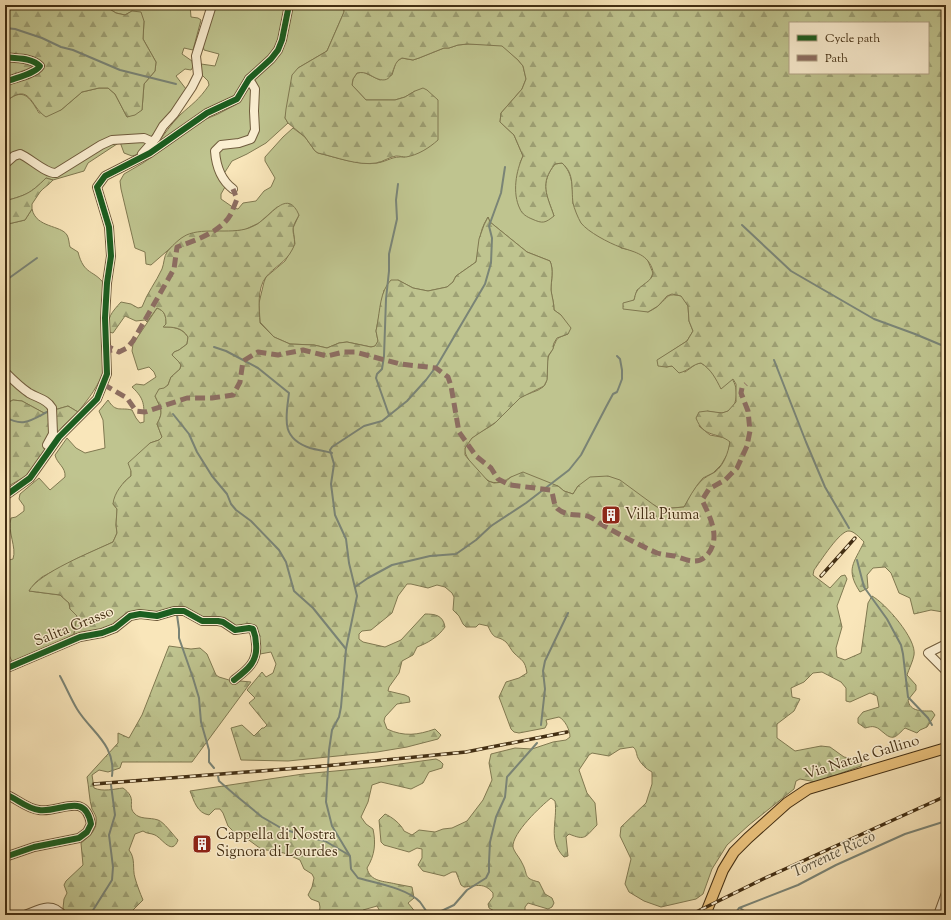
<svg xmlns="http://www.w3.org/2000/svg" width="951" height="920" viewBox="0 0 951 920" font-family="'Sorts Mill Goudy',serif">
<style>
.green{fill:#bfc48f;stroke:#807951}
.forest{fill:url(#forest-firs);stroke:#807951;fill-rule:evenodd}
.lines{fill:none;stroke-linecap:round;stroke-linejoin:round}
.stream{stroke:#7a8476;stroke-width:2}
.minor-casing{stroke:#705c3d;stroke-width:10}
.major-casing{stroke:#422e13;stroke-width:12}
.minor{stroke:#fbefd2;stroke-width:8}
.major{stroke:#ecc37d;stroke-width:10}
.rail-casing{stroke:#422e13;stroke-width:3.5}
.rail{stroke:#fbefd2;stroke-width:2;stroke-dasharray:6;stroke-linecap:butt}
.quiet{stroke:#8d6e63;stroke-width:5;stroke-dasharray:10 5;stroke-linecap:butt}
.cycleway-casing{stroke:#fbefd2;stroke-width:8}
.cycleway{stroke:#1b5e20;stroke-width:6}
.labels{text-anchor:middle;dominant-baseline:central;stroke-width:3;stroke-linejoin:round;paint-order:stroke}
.poi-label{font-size:15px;fill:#422e13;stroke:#fbefd2;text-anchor:start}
.street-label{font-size:15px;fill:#422e13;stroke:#fbefd2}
.water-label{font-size:16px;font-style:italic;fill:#5a523c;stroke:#fbefd2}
</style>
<defs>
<pattern id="forest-firs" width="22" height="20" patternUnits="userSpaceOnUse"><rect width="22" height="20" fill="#bfc48f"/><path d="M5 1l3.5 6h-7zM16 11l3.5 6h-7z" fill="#9da074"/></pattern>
</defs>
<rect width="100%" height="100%" fill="#f9e6ba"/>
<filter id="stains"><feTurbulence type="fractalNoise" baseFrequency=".005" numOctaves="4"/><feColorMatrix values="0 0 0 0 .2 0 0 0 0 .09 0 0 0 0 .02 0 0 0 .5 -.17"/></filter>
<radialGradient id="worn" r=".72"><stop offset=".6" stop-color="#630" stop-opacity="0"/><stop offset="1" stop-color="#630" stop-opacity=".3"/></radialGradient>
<!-- green -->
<g class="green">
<path d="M103,5h87l1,12 7,1 3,2 -8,30 -9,-2 -2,6 10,7 1,6 -2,3 -6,-1 -9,7 10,13 -17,26 -33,40 -4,1 -8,-3 -4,-11 -32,21 -4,8 -31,9 -7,-2c-16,16 -20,17 -41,23v-99c18,-15 24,-6 34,11l22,-3 21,-18 17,-4h9l7,6 12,23 15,-7 2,-26 11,-13 1,-9 -13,-23 1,-18 -12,-10 -7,4 -9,-2z"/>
<path d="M234,5h52l-8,36 -7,12 -21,22 -15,21 -79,49c8,-10 15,-21 24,-30 12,-11 19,-15 29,-30l-1,-4 -6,-6 -1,-11 14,2 4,-12 -15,-4 -1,-4 11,-38 5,-2 9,2z"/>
<path d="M308,5h36v7l-17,39 -29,17 -13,50 3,5 -22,20 -19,11 -15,7 -7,11 -7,2 7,13 -4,7v5l13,9 4,1 5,-6 13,-2 8,-10 7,-4 4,-9 -10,-17v-4l18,-20 10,-9 12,9 10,14 3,2c17,4 43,13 59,10 12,-2 14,-7 28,-6l10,-66 -10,6 -10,3h-29l-14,-15 1,-6 4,-6 6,-1 17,8 12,-5 4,-13 6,-4 11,2 6,-2 25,-10h5l9,-3 10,-1 34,1 16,15 5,6 3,13 -4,10 -21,24 -1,9 14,13 9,21 -3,7 34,53c-7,-21 -15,-32 1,-52l7,-1c12,11 10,26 11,41l48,44 14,3 8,4 5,6 5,12 -3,7 -13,10 -3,10 9,10 5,2c4,-2 8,-4 11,-7 10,-9 8,-12 23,-9l6,10 1,15 4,10 -6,10 -29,19 8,7 6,-1 13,6 11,-8 5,-1c10,6 15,15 20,25l11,-9c7,9 6,29 -6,33 -6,2 -13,0 -19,-1l-8,15 11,9 16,3 4,4 -2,11 -7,12 -8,8 -10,5 -5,6 -14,23 -24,2 -6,-4 -76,-19 -5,8 -9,-3 -6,-5 -47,-9c-6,4 -12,7 -20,5 -7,-2 -29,-26 -26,-34 4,-13 20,-17 30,-25 9,-8 16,-19 26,-26 7,-4 16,-5 22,-10 7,-6 3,-21 5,-29 1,-4 3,-5 4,-8 6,-12 2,-11 16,-16l-7,-19 -7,-5c0,-7 -2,-13 -3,-19 0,-10 3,-21 -1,-30l-23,-9 -37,-30 -2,-5c-11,17 -7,28 -12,45l-20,14 -3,6 -6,5 -19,4 -15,-3 -15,-8 -14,10 -8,41 2,10 -2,5 -5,1 -24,-5 -8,1 -12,5 -13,-3 -24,-1 -16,-7 -14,-15 -1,-19 5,-21 2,-5 19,-16 10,-17 -2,-16 6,-13 -22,-8 -18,16 -15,7 -62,8 -31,27 -5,-1 -1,-12 -10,-4 -14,-59 -1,-8 4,-7 19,-11 63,-44 12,-5 19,-10 4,-4 7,-13 6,-7 15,-15 23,-58 11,2z"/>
<path d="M32,209c4,19 29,16 35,26 2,3 2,9 3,12l8,5c6,24 16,17 27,33l-1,83c-4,17 -16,31 -26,44l-10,-6 -24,7 -22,-12 -9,-1 -8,4v-170l3,-10 17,-4z"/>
<path d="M157,308c8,3 9,8 9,16l-2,3c10,0 18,1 24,10l-1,7 -8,6 -5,2 -2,3 7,7 2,3 -1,4 -9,8 -3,8 -13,11c6,13 9,15 2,28l5,13 -3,3 -9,3 -19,28v5l-7,6 -11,22 4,5 -1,16 1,8 -4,9 -35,16 -36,19 -7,6 -6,8 31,4 9,8 1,6 7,7 -3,18 -60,31c-4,-7 -10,-20 -9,-28 1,-7 4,-10 2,-16h-2v-60l8,-2c4,-12 -6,-27 -2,-41l5,-1 8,-6v-5l-5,-7 1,-5 19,-16 11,12 15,-13c1,-10 -8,-13 -10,-22l12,-17 9,10 9,5 20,-5 -2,-28 -4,-9 9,-11c8,13 12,7 24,10l4,8 4,5 4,-1c0,-17 1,-23 -12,-35l4,-3 8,1 12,-8 -2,-5 -5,-5 -11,3 -6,-19 1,-7z"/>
</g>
<!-- forest -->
<g class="forest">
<path d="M5,5h98l13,8 9,2 7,-4 9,1 3,9 -1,18 13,23 -1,9 -11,13 -2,26 -7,5 -8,2 -12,-23 -7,-6h-9l-17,4 -21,18 -15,7c-17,-11 -15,-36 -41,-15z"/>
<path d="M344,5h602v616l-3,-9 -12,-2 -17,4 -4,-16 -11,-5 -8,-20 -6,-6 -12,1 -6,7 1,13 -8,4c-15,-23 -6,-29 4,-50 -4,-4 -10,-11 -15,-11 -9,-1 -29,31 -35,39l-1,5 17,13 11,-12 4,-1 2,4 -10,27 5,21 -6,21 1,9 8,3 16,-7 7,-50 4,-7c13,7 45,43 42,59 -1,6 -5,14 -7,20l9,10v5l-8,10c2,12 14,11 24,11l3,4 -8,12 -7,3 -3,3 -12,-5c-8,7 -11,14 -21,5 -3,-2 -5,-5 -9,-6 -3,-1 -6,0 -10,1l-7,-5v-5l5,-6 16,-5 -2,-11 -7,-3 -20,9 -4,-1v-13l-5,-6 -19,-10 -9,1 -9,9 -13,6 1,9 8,2 -6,12 -17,13v14l18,13 26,-5 9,1 14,10 18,4 -1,5 -45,16 -16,-3 -4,2 -2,8 -45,36 -22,20 -15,24 -9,25 -7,5 -35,8 -17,-6 -15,-9 -4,-8 6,-25 -11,-23 1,-9 25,-24 6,-19v-12c-6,-3 -11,-8 -14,-14 -2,-4 -1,-8 -5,-11l-13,2 -11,7 -17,-3 -3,2 -10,15 8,23 8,10 2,22c-12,12 -11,16 -28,9l-3,3 2,19 -4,1c-17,-17 -6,-36 -9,-56l-4,-3c-10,8 -39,35 -38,49 1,5 7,11 9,16 7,12 0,15 17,19l6,12 7,4 2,5 -2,4 -4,2 -20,-6 -3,4v8h-28l-1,-3 -7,-4 -1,-4 5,-7v-4c-9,-11 -16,-7 -29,-6l-3,-2 -5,-13h-4l-8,4 -21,-5 -5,-6 4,-7v-9l-5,-1 -8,4 -25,-7 -3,-3 -2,-22 6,-6c7,3 16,10 19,17l8,4 7,-5 16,2 8,-3 9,-1 15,-7 16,-21 9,-20 -3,-17 2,-9 24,-6 17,1 21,-7 13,-2 4,-3c0,-7 -5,-17 -11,-20l-13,3 1,4 -2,4 -26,5 -5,-1 -3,-3 -12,-32 7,-15 13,-4 8,-5c-2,-13 -5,-12 -13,-20 -3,-3 -5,-8 -8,-11 -10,-8 -11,0 -18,-16l-9,-2 -3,3h-10l-3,-3 -4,-8 -6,-6 1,-13 -2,-4 -7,-6 -8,-2 -9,3 -17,-4h-4l-9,12 -6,17 -21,17 -9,1 -3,3v5l4,3 22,5 16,-7 24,-26c10,0 18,1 20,13 -7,10 -17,16 -28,20l-4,8 -11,6 -3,12 -10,14 -1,4 17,4 4,2 1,5 -13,2 -12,13 -1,4 3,8c17,8 31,6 48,0l6,6 -3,4 -31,8 -30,5 -89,9 -47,-1 -10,-32 11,-3 12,11 8,-8h2l3,-3 -18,-22 6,-5 -8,-8 15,-18 4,5 7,-4 3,-9 -5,-12 -11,2 -5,-26h-18l-33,-8 -16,-9 -29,3 -20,-2 -30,16 -18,5 -17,1 3,-18 -7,-7 -1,-6 -9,-8 -31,-4c9,-18 65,-40 84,-49l4,-9 -1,-8 1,-16 -4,-5c1,-11 10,-22 18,-28v-5l-3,-8 22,-20 9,-3 3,-3 -5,-13c7,-13 4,-15 -2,-28l4,-7 5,-1 4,-3 3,-8 9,-8 1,-4 -2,-3 -7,-7 2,-3 5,-2 8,-6 1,-7c-6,-10 -15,-10 -25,-10l3,-3c0,-8 -1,-13 -9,-16l-10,14 -2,-2 -9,1 -11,-5 -12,17 -4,-1c-3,-14 3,-20 12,-30l10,2 7,4 4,-1c5,-14 14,-25 20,-38 2,-5 2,-13 5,-17 4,-5 11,-12 16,-15 16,-11 47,-2 66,-9 4,-2 8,-3 11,-6 13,-9 28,-33 39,-7 -2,4 -6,10 -6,14 0,8 4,13 -1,21 -6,12 -18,17 -26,27 -9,11 -7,32 -6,46l14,14 16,7 24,1 13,3 12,-5 8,-1 24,5 4,-1 3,-5 -2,-10 1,-5c3,-16 3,-35 14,-46h7l15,8 15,3 19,-4 6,-5 3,-6 20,-14 3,-23 5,-14 4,-8 2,5 37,30 23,9c4,9 1,19 1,29 1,7 3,13 3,20l7,5 10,13 -3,6 -11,4 -3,5 -1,6 -5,7 -1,24 -3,6 -24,12 -24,24 -24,16 -7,10v7l4,5 19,21 6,2 11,-1 6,-5 12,-5 35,14 6,5 9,3 5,-8 12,-9 18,-1 12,4 34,25 6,4 24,-2c5,-9 10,-19 17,-26 4,-4 9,-6 14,-9 9,-7 13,-19 15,-30 -13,-11 -26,-3 -34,-24l3,-6 8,-1 15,2 6,-2 8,-9v-18l-3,-5 -12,10c-5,-10 -10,-20 -20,-26 -8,1 -13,8 -22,10l-7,-7 -6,1 -8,-1 -1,-6 30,-19 6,-10 -4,-10 -1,-15 -7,-10 -9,-2 -5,2 -9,10 -10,6 -25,-3v-6l11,-3c1,-3 1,-6 3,-9 5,-8 20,-11 15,-23 -6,-15 -19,-16 -32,-21 -11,-4 -32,-15 -39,-24 -3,-5 -7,-15 -8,-20 -2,-15 2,-29 -11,-40l-7,1c-16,20 -8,31 -1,52 -9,7 -11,8 -22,3 -5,-2 -10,-5 -12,-10 -8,-16 -4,-38 3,-53l-9,-21 -14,-13 1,-9 21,-24 4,-10 -3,-13 -5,-6 -16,-14 -34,-2 -10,1 -9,3h-5l-25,10 -6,2 -11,-2c-2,1 -4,2 -5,4 -5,6 -4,22 -19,17 -8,-3 -11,-8 -21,-6l-4,6 -1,6 14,15h29l10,-3 10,-6 8,-3 4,2 11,10v40c-9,8 -20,15 -32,17 -3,0 -6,-1 -10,-1 -7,1 -13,6 -20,7 -18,3 -40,-6 -58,-10l-3,-2 -10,-14 -17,-14 -3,-5 1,-9 6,-34 6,-7 29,-17 17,-39zM790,23h138v50h-138z"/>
<path d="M46,178l7,2c-4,5 -10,8 -13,12 -3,4 -5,8 -8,12v5l-7,11 -17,4 -3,10v-33c21,-6 25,-7 41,-23z"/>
<polygon points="13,400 22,401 44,413 68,406 78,412 63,426 26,476 5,488 5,404"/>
<path d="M169,646l22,3 9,-1 7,6 9,21 3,2 10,3 22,2 -59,80h-70l-2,6 -12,4 -9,-2 -7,5 2,13c9,4 20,1 29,0 15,11 4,17 11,25 6,7 15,4 24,7 6,2 15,15 20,20 -6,16 -15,-1 -23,-5 -4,-2 -8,-1 -12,-4l-8,3 -6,16c7,9 3,18 6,28 2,7 5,15 8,22l-15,15h-59l-6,-7 1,-9 3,-6 -3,-8 2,-4 17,-16 -2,-22c9,-7 17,-14 15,-26 -1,-3 -3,-6 -4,-8 -3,-10 -3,-22 -5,-32l31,-34v-10l11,5 13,-23z"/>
<path d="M436,759l4,2 3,3 -1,4 -13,4 -6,11 -12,6 -30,-7 -9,3 -4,17 -7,15 5,7 7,5c3,14 2,26 -6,39 3,14 17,13 29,16 5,1 11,2 16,3l2,11 -6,5 9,11 -1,1h-34l-5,-9 -14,4 1,5h-16l-1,-4h-4l-4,4h-20l1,-8 -1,-5 -8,-3 -3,-4 4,-8 2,-9 -2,-4 -8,-5 -4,-9 -16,-7 -23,-4 -19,-14 -8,-3 -6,-6 -5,-13 -3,-4h-5l-6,6c-12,-2 -15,-14 -19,-24l113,-17 75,-7z"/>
</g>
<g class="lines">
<!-- stream -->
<g class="stream">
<polyline points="5,28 15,29 42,38 61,47 73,50 120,70 176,84"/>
<polyline points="742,225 791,271 874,319 915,334 946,347"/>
<polyline points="5,281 37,258"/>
<path d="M214,347l12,4 32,17 31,25c-3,25 -9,45 21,55 7,2 15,3 22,5"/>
<polyline points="774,360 806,442 825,487 849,528"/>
<polyline points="173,414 189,434 197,452 212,476 227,494 231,504 236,510 251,521 279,550 286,562 294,591 313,608 346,649"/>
<polyline points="389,415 376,378 377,374 382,369 384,356 386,299 389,271 389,254 397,219 396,200 398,184"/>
<path d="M5,417c18,10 25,4 42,-5"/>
<polyline points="857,560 864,587 887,619 901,645 903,654 908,697 928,718 932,725"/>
<polyline points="355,587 368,578 392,565 430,556 456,554 476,540 491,526 526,503 569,470 581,455 606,407 613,394 617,392 619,387 622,379 622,370 620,359 617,356"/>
<polyline points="177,615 179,629 179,638 193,678 199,698 201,722 209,750 209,762 214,768"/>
<path d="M60,676c6,11 11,23 17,33 14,23 39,35 35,67"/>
<polyline points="541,725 545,689 543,671 545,661 568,613"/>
<polyline points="218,776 219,781 234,794 262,817 281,828 307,837 325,841 349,855"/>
<polyline points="740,908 750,915"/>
<polyline points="90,915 112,880 113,867 109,835 115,815 111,785"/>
<path d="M429,915c-3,-4 -6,-9 -9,-13 -13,-14 -45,-19 -62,-24l-7,-9 -1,-13 -18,-30 -6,-24 3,-52 3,-20 7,-13 2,-10 5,-58 11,-53 -8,-33 -3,-24 -11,-24 -4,-31 3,-20 -4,-14 2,-3 32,-21 18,-5 25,-20 19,-21 12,-16 47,-80 6,-21 1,-25 -3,-12 12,-33 4,-26"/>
<polyline points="433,915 454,905 467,890 486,878 489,872 489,862 490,842 496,817 505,797 507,777 537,743"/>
<polyline points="734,915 739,908 798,885 836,865 905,834 946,821"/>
</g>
<!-- minor casing -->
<g class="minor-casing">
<g id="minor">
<path d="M5,57c11,2 26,0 35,9 -5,8 -26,12 -35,16"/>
<polyline points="142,154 156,138 163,126 174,114 192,87 198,75 196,56 212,5"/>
<path d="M5,164l9,-8 6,-2c10,4 26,20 36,19l45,-28 11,-5 32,-2 9,4"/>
<path d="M233,189c-12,-9 -17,-24 -18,-38l6,-6 18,-2 12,-4 4,-9 -1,-19 1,-22 -6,-10"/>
<path d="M5,372c7,7 15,15 24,21 8,5 18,6 23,15l1,26 -6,11"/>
<polyline points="5,496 30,478 59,437 97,399 107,374 105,318 107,283 111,256 109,227 97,187 105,176 150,153 207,113 237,99 249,79 271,59 278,50 282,40 289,5"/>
<polyline points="946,644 928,653 946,671"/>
<path d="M5,669l75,-32 22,-4 13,-5 15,-12 10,-2 17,2 17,-5h10l18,10h16l5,1 12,8 14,-2 4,1c2,5 3,9 3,15 2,18 -9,26 -22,36"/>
<path d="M5,794c11,4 22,15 34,16 21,3 46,-19 52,14l-4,8 -8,6 -45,9 -29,10"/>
<path d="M25,915c13,-5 27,-14 37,0"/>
<polyline points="938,915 946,893"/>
</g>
</g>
<!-- major casing -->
<g class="major-casing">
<polyline id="major" points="705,915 723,870 734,852 748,838 787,803 808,789 946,748"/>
</g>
<!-- minor -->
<use href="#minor" class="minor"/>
<!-- major -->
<use href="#major" class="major"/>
<!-- rail casing -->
<g class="rail-casing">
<g id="rail">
<polyline points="821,576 855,538"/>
<polyline points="94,784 324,766 466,752 567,732"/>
<polyline points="690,915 763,879 946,796"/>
</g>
</g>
<!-- rail -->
<use href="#rail" class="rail"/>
<!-- quiet -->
<g class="quiet">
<path d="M110,353l-1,-6 10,5 8,-4 6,-7 41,-72 3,-22c19,-7 44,-15 54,-33 2,-5 4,-10 6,-15l-4,-10"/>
<path d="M103,384l24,14 9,13 9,1 42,-14h25l21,-3 7,-13 3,-21 15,-9 20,3 25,-5 24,6 17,-4h11l45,12 36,4 12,9 3,9 8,46 17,24 15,12 7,11 12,6 41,5c3,6 2,15 7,19 11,9 23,4 32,8 6,3 12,8 18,11 16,9 33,18 49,25 6,2 12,2 18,3 12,4 23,10 33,-2 13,-17 2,-37 -6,-54l7,-11 16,-9 12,-12 10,-22 3,-15 -2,-20 -7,-18 1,-5 4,-4"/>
</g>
<!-- cycleway casing -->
<g class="cycleway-casing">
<g id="cycleway">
<path d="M5,57c11,2 26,0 35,9 -5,8 -26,12 -35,16"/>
<polyline points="5,496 30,478 59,437 97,399 107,374 105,318 107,283 111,256 109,227 97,187 105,176 150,153 207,113 237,99 249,79 271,59 278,50 282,40 289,5"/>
<path d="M5,669l75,-32 22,-4 13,-5 15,-12 10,-2 17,2 17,-5h10l18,10h16l5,1 12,8 14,-2 4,1c2,5 3,9 3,15 2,18 -9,26 -22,36"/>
<path d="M5,794c11,4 22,15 34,16 21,3 46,-19 52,14l-4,8 -8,6 -45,9 -29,10"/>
</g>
</g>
<!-- cycleway -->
<use href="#cycleway" class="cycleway"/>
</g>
<!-- icons -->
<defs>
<g id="building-square" transform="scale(1)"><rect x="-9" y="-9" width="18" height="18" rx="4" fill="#8f2418" stroke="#fbefd2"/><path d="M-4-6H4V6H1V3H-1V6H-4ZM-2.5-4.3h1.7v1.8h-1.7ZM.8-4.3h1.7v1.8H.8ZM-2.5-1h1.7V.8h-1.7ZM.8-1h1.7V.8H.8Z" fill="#fff"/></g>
</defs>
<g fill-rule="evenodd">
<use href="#building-square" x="611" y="515"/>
<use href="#building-square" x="202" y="844"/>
</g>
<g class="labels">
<!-- poi labels -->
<g class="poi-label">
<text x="625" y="515">Villa Piuma</text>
<text x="216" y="835">Cappella di Nostra<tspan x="216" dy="17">Signora di Lourdes</tspan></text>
</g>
<!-- street labels -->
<g class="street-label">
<text transform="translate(74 627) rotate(-22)">Salita Grasso</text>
<text transform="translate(862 758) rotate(-17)">Via Natale Gallino</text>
</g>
<!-- water labels -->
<g class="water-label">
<text transform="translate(834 855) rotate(-25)">Torrente Riccò</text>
</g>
</g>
<!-- margin -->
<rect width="951" height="920" fill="none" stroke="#f9e6ba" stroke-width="20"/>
<rect x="6" y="6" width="939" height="908" fill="none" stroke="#422e13" stroke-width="2"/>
<rect x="10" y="10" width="931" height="900" fill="none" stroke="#422e13"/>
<!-- legend -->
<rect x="789" y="22" width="140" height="52" fill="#fbefd2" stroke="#b1a286"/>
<rect x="797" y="35" width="20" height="6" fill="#1b5e20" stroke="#b1a286"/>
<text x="825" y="42" font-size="12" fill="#422e13">Cycle path</text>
<rect x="797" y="55" width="20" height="6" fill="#8d6e63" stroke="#b1a286"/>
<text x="825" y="62" font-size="12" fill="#422e13">Path</text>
<rect width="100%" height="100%" filter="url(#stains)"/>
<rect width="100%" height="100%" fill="url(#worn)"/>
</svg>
